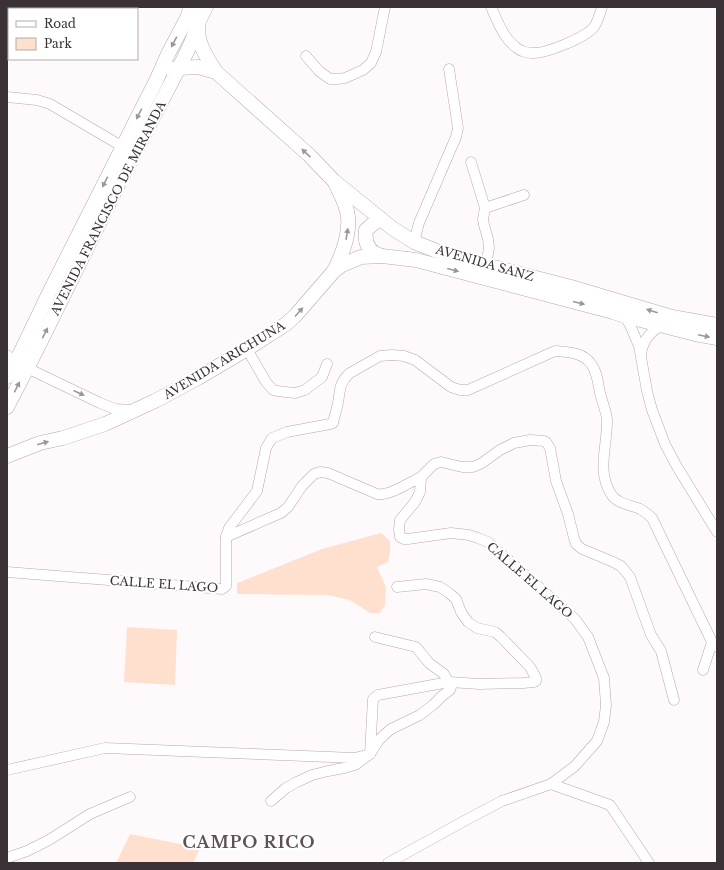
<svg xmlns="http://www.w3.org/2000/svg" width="724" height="870" viewBox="0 0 724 870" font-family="'Libre Baskerville',serif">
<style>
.green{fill:#ffe0cf}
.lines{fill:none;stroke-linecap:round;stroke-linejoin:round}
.street-casing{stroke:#b9a6b1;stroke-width:11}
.secondary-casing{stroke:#b9a6b1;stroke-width:15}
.street{stroke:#fff;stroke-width:10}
.secondary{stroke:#fff;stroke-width:14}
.oneway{fill:#9c989a}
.labels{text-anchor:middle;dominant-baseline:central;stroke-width:4;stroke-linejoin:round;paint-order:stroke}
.street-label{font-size:12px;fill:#3a3236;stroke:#fff}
.district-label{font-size:16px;font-weight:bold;letter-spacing:1px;fill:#605059;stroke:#fff}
</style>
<rect width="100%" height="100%" fill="#fefafc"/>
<!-- green -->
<g class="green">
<polygon points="381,533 390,541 390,553 388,562 377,567 386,587 385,605 380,613 370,613 350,600 327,595 237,594 237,583 322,549"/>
<polygon points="127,627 177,630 175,685 124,682"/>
<polygon points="130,834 200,848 193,863 116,863"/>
</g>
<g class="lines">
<!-- street casing -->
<g class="street-casing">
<g id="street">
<path d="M491,7c7,15 12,31 26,41 3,3 10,5 15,5 13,1 53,-15 62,-26 4,-6 6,-13 8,-20"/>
<polyline points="14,9 32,7"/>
<polyline points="306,56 319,71 330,79 337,79 345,78 363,70 371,63 376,52 385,7"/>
<polyline points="7,97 37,100 50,104 123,147"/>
<polyline points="471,162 485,208 483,219 484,225 488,239 489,248 486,265"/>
<polyline points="485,208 524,195"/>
<polyline points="414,242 419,223 456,137 458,128 449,69"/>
<polyline points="625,316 630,325 639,346 647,391 652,410 665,444 676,465 717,532"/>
<polyline points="247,349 266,382 273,390 277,391 295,393 305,390 322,377 327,364"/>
<path d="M641,354c2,-14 9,-23 22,-29"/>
<polyline points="7,355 16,362 27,368 100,403 115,409 132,410"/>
<polyline points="421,477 434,464 441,462 462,467 473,467 482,463 500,450 514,443 530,440 544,441 546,442 550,448 556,481 568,514 574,538 576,544 582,549 611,561 621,566 630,577 651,635 661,651 674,700"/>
<path d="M226,537l3,-9 28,-37 9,-43 6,-10 15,-6 43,-8 3,-1c1,-5 3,-11 4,-16 4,-14 0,-23 13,-34l30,-17 12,-1 12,1 11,4 36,27 9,3h8l87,-39c12,1 28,1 36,13 6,7 7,19 9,29 2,8 6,18 7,26 1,25 -11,52 4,75 6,10 20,11 29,15 5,2 8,6 12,9l60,124"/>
<path d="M7,572l215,17 4,-3v-49l55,-24 7,-6 14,-21 12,-12 6,-2 8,1 49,21c13,2 31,-11 44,-17l-1,15 -5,10 -15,18 -1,9 1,8 4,2h4l43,-6 18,2 9,3 10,4 87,77 13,18 16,41 2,27 -2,17 -7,19 -22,25 -24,18"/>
<polyline points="703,670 712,642 717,647"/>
<polyline points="370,754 373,699 378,695 449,682 480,684 523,683 534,682 536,681 536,678 530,667 501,637 495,632 477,628 468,622 461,612 456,599 449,593 440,587 426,584 397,587"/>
<polyline points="7,770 105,748 355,758 370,754"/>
<polyline points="271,801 286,788 297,782 312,775 328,771 344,768 355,765 370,754 379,740 384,735 391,729 420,715 433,705 442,696 450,690 451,687 444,674 429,663 416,647 375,637"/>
<polyline points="7,858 27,851 49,840 90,814 130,797"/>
<polyline points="388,863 466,820 502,801 551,784 610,805 649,863"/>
</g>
</g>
<!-- secondary casing -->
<g class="secondary-casing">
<g id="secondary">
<path d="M198,23c-1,21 7,31 18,49l93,83 25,26 58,47 22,14 33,13 124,32 101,30 45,8"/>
<polyline points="171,69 179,68 198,67 216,72"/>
<path d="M381,219l-7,4 -8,7c-2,13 3,23 16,26"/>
<path d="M334,271c8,-16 16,-36 14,-54 -1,-12 -7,-22 -12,-32"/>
<polyline points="7,377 16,362 49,293 156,81 168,54 187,18 191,7"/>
<polyline points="7,407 37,349 120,181 183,60 192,41 198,23 206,7"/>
<polyline points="7,456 40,443 63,438 105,424 155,401 198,378 247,349 286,324 295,316 334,271 342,265 361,257 382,256 416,260 613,312 625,316 695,334 717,338"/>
</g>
</g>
<!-- street -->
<use href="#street" class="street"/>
<!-- secondary -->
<use href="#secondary" class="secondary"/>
</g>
<!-- one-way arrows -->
<defs><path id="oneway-solid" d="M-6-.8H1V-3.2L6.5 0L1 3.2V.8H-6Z"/></defs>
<g class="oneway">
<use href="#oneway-solid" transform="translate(174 42) rotate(118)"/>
<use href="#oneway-solid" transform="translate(139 114) rotate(117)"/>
<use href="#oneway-solid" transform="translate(306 153) rotate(-137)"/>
<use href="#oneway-solid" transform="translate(105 182) rotate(117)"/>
<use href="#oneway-solid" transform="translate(347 234) rotate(-80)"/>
<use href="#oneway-solid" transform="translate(453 270) rotate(15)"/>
<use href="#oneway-solid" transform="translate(579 303) rotate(14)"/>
<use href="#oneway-solid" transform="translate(652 311) rotate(-163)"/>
<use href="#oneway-solid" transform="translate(299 312) rotate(-48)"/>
<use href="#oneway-solid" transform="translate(45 333) rotate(-64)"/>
<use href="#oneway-solid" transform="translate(704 336) rotate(12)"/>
<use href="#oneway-solid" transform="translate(17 387) rotate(-63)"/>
<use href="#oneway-solid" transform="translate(79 393) rotate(25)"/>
<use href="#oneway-solid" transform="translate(43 443) rotate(-16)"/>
</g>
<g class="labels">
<!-- street labels -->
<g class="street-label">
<text transform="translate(108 208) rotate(-63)">AVENIDA FRANCISCO DE MIRANDA</text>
<text transform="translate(485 263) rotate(16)">AVENIDA SANZ</text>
<text transform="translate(224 360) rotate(-31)">AVENIDA ARICHUNA</text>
<text transform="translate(530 580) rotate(41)">CALLE EL LAGO</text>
<text transform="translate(164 584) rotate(4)">CALLE EL LAGO</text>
</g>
<!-- district labels -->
<g class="district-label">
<text x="249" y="842">CAMPO RICO</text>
</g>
</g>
<!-- border -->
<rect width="724" height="870" fill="none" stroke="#3a3236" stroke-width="16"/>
<!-- legend -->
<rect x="8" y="8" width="130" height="52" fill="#ffffff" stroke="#b0adaf"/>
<rect x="16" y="21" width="20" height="6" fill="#ffffff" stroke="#b0adaf"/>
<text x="44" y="28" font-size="12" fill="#3a3236">Road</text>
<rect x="16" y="38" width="20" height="12" fill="#ffe0cf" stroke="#b0adaf"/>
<text x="44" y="48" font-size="12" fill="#3a3236">Park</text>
</svg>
